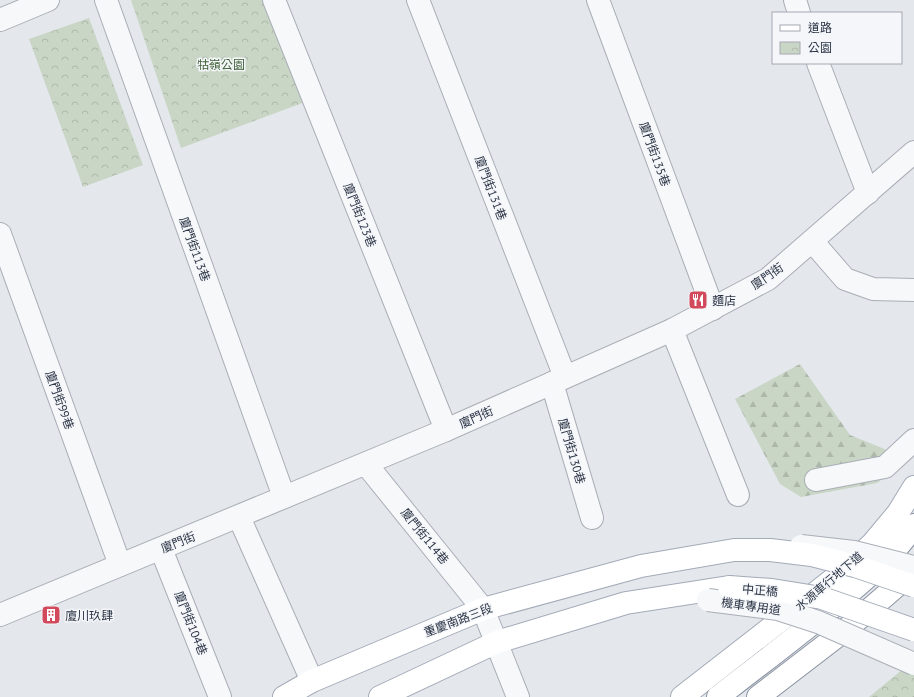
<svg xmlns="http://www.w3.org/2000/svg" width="914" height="697" viewBox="0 0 914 697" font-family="'PT Sans','Noto Sans TC',sans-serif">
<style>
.forest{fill:url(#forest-firs)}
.park{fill:url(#park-crowns)}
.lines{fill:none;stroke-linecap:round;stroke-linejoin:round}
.minor-casing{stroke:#a9aeb7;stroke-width:24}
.major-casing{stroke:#a3abb8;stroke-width:24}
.highway-casing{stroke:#8b94a3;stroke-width:24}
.minor{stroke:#f7f8fa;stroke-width:22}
.major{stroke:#fff;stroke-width:22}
.highway{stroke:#fff;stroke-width:22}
.minor-bridge-casing{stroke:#a9aeb7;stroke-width:24;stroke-linecap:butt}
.major-bridge-casing{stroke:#a3abb8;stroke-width:24;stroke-linecap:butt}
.minor-bridge{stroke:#f7f8fa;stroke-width:22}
.major-bridge{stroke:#fff;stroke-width:22}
.labels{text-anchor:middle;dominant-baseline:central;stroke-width:3;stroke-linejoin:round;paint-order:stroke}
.park-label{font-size:12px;fill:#3f6138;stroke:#f4f6f9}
.street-label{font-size:12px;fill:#2b3445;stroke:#f4f6f9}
.poi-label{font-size:12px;fill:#2b3445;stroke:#f4f6f9;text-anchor:start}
</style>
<defs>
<pattern id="forest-firs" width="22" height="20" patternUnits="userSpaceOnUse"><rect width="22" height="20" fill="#c9d6c5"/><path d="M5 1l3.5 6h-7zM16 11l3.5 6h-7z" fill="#adb8ab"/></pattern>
<pattern id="park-crowns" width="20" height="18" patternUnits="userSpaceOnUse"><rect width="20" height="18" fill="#c9d6c5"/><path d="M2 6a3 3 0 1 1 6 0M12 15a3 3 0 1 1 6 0" fill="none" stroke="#adb8ab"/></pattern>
</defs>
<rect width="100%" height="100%" fill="#e4e7ec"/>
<!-- forest -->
<polygon class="forest" points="800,364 850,435 909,459 877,483 801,497 780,484 735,399"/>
<!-- park -->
<g class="park">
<polygon points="131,0 265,0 305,102 181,148"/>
<polygon points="89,18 143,165 83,187 29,39"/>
<polygon points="914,660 914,697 869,697"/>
</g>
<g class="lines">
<!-- minor casing -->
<g class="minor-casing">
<g id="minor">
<polyline points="106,0 284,497"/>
<polyline points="274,0 446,430"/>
<polyline points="418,0 565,377"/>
<polyline points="598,0 713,309"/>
<polyline points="795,0 799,13"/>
<polyline points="0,20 48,0"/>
<polyline points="818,63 868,193"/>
<polyline points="0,234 120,565"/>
<polyline points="812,241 845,279 873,289 914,290"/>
<polyline points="672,330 738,495"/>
<polyline points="552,383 592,518"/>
<polyline points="366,464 483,609 518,697"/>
<polyline points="816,480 885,467 914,440"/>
<polyline points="239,517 312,681"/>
<polyline points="161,549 220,697"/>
<polyline points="0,615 446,430 672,330 768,279 914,152"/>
</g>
</g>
<!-- major casing -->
<g class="major-casing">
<g id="major">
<polyline points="284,697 312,681 483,609 641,566 734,550 770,550"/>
<polyline points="380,697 497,642 626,603 729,587"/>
<polyline points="682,697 840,574 873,543 898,513 914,487"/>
</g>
</g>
<!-- highway casing -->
<g class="highway-casing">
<g id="highway">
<path d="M718,697c42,-33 84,-64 124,-98 27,-23 53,-44 72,-74"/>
<polyline points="758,697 849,627 914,571"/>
</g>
</g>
<!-- minor -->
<use href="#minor" class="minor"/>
<!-- major -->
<use href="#major" class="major"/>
<!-- highway -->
<use href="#highway" class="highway"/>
<!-- minor-bridge casing -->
<g class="minor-bridge-casing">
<g id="minor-bridge">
<polyline points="801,546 854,552 914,567"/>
<polyline points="708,600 778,609 818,622 914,664"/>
</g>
</g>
<!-- major-bridge casing -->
<g class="major-bridge-casing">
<g id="major-bridge">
<polyline points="770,550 812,555 855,566 914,586"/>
<polyline points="729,587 772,590 822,598 914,630"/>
</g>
</g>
<!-- minor-bridge -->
<use href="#minor-bridge" class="minor-bridge"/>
<!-- major-bridge -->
<use href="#major-bridge" class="major-bridge"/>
</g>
<!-- icons -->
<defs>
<g id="restaurant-square" transform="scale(1)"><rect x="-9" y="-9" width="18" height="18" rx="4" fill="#d1495b" stroke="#f4f6f9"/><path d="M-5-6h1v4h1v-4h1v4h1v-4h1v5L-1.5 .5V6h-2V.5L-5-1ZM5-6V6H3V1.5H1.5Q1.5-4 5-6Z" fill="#fff"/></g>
<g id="building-square" transform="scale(1)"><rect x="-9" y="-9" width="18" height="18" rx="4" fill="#d1495b" stroke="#f4f6f9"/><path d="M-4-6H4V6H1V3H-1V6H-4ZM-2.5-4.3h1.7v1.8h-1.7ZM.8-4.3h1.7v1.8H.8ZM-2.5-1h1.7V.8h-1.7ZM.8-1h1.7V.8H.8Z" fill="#fff"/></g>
</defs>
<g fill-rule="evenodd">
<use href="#restaurant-square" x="698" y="300"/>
<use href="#building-square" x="51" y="615"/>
</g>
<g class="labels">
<!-- park labels -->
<g class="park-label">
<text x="221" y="64">牯嶺公園</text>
</g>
<!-- street labels -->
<g class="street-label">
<text transform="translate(655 154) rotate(70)">廈門街135巷</text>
<text transform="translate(491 188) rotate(69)">廈門街131巷</text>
<text transform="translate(360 215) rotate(68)">廈門街123巷</text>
<text transform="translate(195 249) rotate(70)">廈門街113巷</text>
<text transform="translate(767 276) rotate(-35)">廈門街</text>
<text transform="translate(60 400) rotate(70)">廈門街99巷</text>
<text transform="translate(476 417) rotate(-24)">廈門街</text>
<text transform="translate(572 451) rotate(74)">廈門街130巷</text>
<text transform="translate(425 536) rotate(51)">廈門街114巷</text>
<text transform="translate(178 542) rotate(-22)">廈門街</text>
<text transform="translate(829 581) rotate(-40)">水源車行地下道</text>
<text transform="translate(760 590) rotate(5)">中正橋</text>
<text transform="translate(751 606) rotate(8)">機車專用道</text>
<text transform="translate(458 620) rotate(-21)">重慶南路三段</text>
<text transform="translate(191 623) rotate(68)">廈門街104巷</text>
</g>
<!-- poi labels -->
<g class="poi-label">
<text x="712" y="300">麵店</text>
<text x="65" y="615">廈川玖肆</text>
</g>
</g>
<!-- legend -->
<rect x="772" y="12" width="130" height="52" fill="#f4f6f9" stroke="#a4a8b1"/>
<rect x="780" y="25" width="20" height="6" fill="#ffffff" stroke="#a4a8b1"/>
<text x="808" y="32" font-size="12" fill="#2b3445">道路</text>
<rect x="780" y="42" width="20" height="12" fill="url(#park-crowns)" stroke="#a4a8b1"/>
<text x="808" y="52" font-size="12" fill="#2b3445">公園</text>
</svg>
